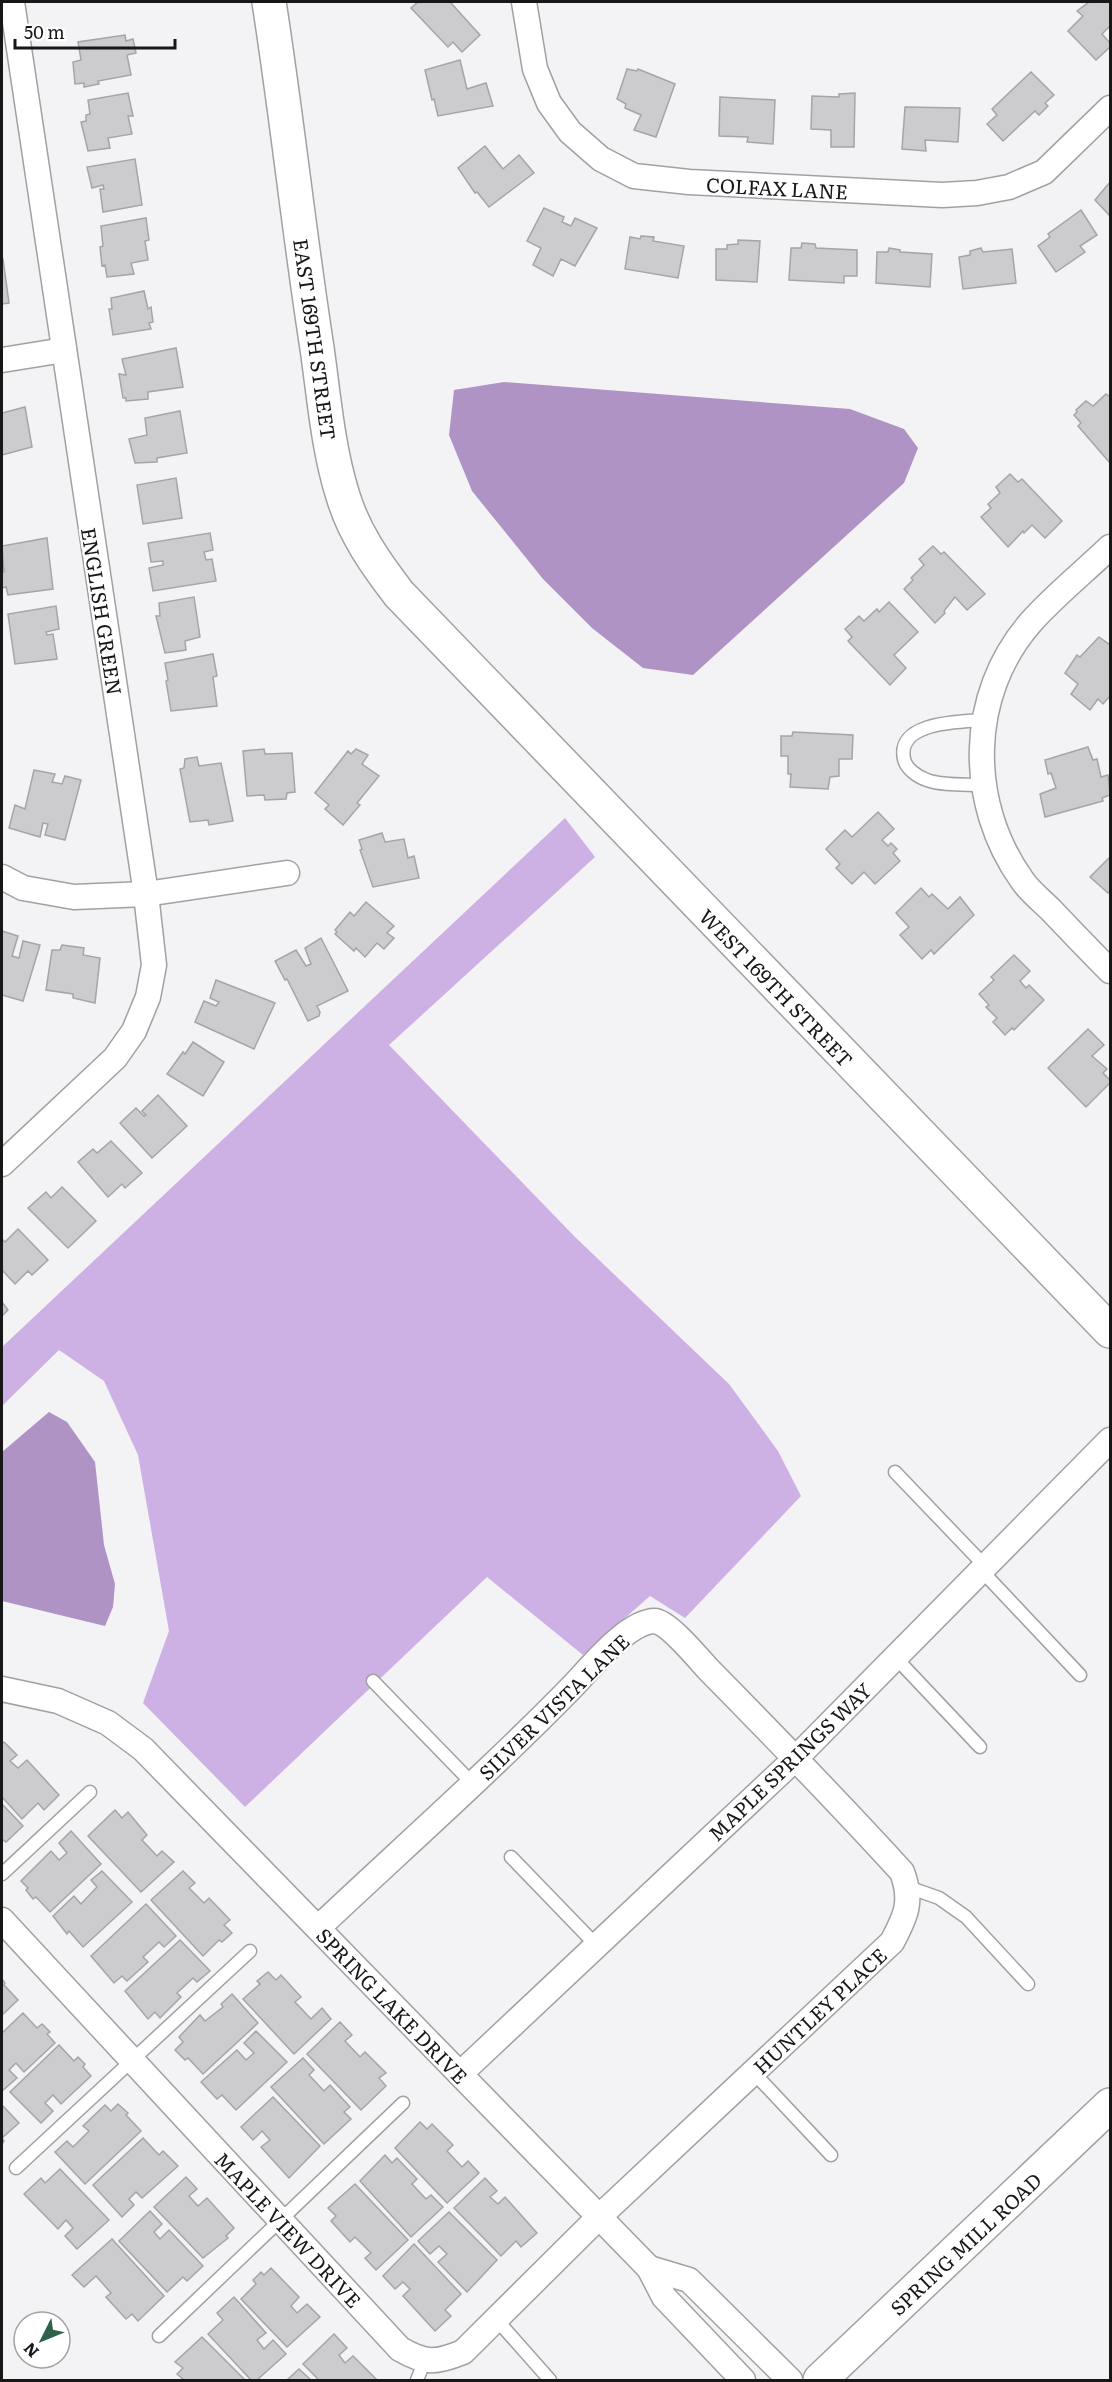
<svg xmlns="http://www.w3.org/2000/svg" width="1112" height="2382" viewBox="0 0 1112 2382" font-family="Literata,serif">
<style>
.forest{fill:#cdb1e4}
.water{fill:#ae93c4}
.building{fill:#cccbce;stroke:#a5a4a7;stroke-width:1.5}
.lines{fill:none;stroke-linecap:round;stroke-linejoin:round}
.lane-casing{stroke:#a2a0a3;stroke-width:15}
.street-casing{stroke:#a2a0a3;stroke-width:27}
.secondary-casing{stroke:#a2a0a3;stroke-width:36}
.lane{stroke:#fff;stroke-width:12}
.street{stroke:#fff;stroke-width:24}
.secondary{stroke:#fff;stroke-width:33}
.labels{text-anchor:middle;dominant-baseline:central;stroke-width:4.5;stroke-linejoin:round;paint-order:stroke}
.street-label{font-size:20px;fill:#181718;stroke:#fff}
</style>
<rect width="100%" height="100%" fill="#f3f2f5"/>
<!-- forest -->
<polygon class="forest" points="565,818 595,857 389,1045 575,1237 729,1384 778,1451 801,1496 685,1618 650,1596 583,1655 487,1577 245,1807 143,1703 169,1631 138,1455 104,1381 59,1350 2,1406 2,1347"/>
<!-- water -->
<g class="water">
<polygon points="504,382 850,409 904,429 918,448 904,483 693,675 643,668 592,628 543,579 472,491 449,435 454,390"/>
<polygon points="49,1412 67,1422 95,1462 104,1545 115,1584 113,1607 105,1626 2,1601 2,1452"/>
</g>
<!-- building -->
<g class="building">
<polygon points="418,2 452,2 451,3 480,35 462,52 453,42 448,47 411,8"/>
<polygon points="1089,2 1110,2 1110,26 1102,34 1110,43 1110,47 1096,60 1068,31 1083,16 1077,11"/>
<polygon points="125,35 126,41 133,39 136,53 127,55 131,75 98,81 99,84 84,87 84,83 75,84 73,62 81,60 78,42"/>
<polygon points="460,60 467,89 486,83 493,106 438,116 434,99 432,100 425,70"/>
<polygon points="627,69 637,71 638,69 675,84 656,137 634,130 641,115 625,108 626,104 617,99"/>
<polygon points="1031,72 1054,95 1045,103 1048,106 1039,115 1035,111 1003,141 987,124 997,115 992,109"/>
<polygon points="128,93 133,116 128,116 132,134 108,138 110,148 88,151 81,122 86,121 86,115 90,114 88,100"/>
<polygon points="855,93 854,147 831,147 831,130 811,129 812,96 839,97 839,94"/>
<polygon points="720,97 775,100 773,144 747,142 748,137 719,136"/>
<polygon points="905,107 960,108 958,142 925,140 926,151 902,149"/>
<polygon points="485,146 503,169 519,155 534,173 489,207 477,192 475,193 458,168"/>
<polygon points="135,159 142,205 103,212 100,189 104,189 103,185 92,188 87,167"/>
<polygon points="1110,182 1110,216 1095,200"/>
<polygon points="544,208 564,217 562,222 571,226 575,218 597,228 575,266 561,259 553,276 533,265 541,248 527,241"/>
<polygon points="1081,210 1097,235 1080,246 1085,252 1056,272 1038,246 1050,237 1048,234"/>
<polygon points="146,218 149,240 145,241 148,260 131,263 134,274 107,277 105,265 102,266 100,247 103,246 101,226"/>
<polygon points="641,236 654,237 653,241 684,246 678,278 625,269 630,237 640,239"/>
<polygon points="738,240 760,241 757,282 716,280 716,249 727,249 727,245 738,244"/>
<polygon points="802,243 815,244 816,248 857,250 857,276 844,276 844,283 789,280 791,248 801,248"/>
<polygon points="889,248 900,250 900,252 932,254 930,287 876,283 877,252 888,252"/>
<polygon points="981,248 983,252 1012,249 1016,283 963,289 959,257 970,255 970,251"/>
<polygon points="2,259 3,259 9,303 2,304"/>
<polygon points="144,291 148,309 151,307 153,322 149,323 151,329 113,335 109,309 112,309 111,298"/>
<polygon points="176,348 183,387 148,392 148,399 126,401 126,398 123,398 119,374 126,375 122,359"/>
<polygon points="1106,394 1109,396 1110,395 1110,463 1078,426 1081,423 1074,415 1077,412 1076,410 1086,401 1093,406"/>
<polygon points="25,407 32,447 2,455 2,413"/>
<polygon points="180,411 187,453 157,458 157,462 135,463 129,439 147,435 145,418"/>
<polygon points="1010,474 1018,482 1022,479 1062,521 1045,538 1032,525 1024,533 1023,531 1008,547 981,517 991,508 988,504 1000,493 996,487"/>
<polygon points="176,478 182,518 143,524 137,485"/>
<polygon points="210,533 213,550 204,552 206,560 212,559 216,581 153,591 149,568 163,565 163,561 151,562 148,543"/>
<polygon points="47,538 53,589 8,595 6,587 2,588 2,572 4,572 2,546"/>
<polygon points="933,546 941,554 944,552 985,594 967,610 955,597 944,611 945,613 935,623 904,589 913,580 911,578 924,565 919,559"/>
<polygon points="194,597 200,637 185,641 186,650 165,653 156,616 160,616 159,603"/>
<polygon points="889,602 918,632 894,655 906,668 890,685 848,641 852,637 845,629 859,616 864,621 877,609 879,612"/>
<polygon points="56,606 59,629 46,632 47,635 53,634 57,659 15,664 8,614"/>
<polygon points="1099,637 1110,645 1110,696 1103,704 1098,699 1090,710 1071,694 1078,684 1065,673 1077,655 1080,657"/>
<polygon points="213,654 217,676 213,677 217,706 171,711 166,681 168,680 165,663"/>
<polygon points="793,732 853,735 852,759 839,759 839,776 830,777 828,789 790,787 791,774 788,774 788,756 781,756 781,736 792,736"/>
<polygon points="1088,747 1093,760 1097,759 1101,777 1108,775 1110,795 1102,798 1103,801 1045,817 1040,794 1056,788 1051,773 1048,774 1045,760"/>
<polygon points="264,749 265,754 292,753 295,792 287,793 286,799 265,800 264,795 247,796 243,751"/>
<polygon points="356,749 368,755 362,764 379,776 357,803 360,805 343,825 325,809 329,805 315,793 348,751 351,754"/>
<polygon points="197,757 199,766 221,763 233,821 209,825 208,820 190,822 180,769 184,768 185,759"/>
<polygon points="34,770 55,774 52,782 62,784 65,776 81,780 65,840 45,835 48,824 43,823 40,837 9,828 15,805 25,809"/>
<polygon points="878,812 894,829 882,840 888,846 891,843 897,849 893,853 900,861 875,884 864,872 852,884 836,868 840,864 826,849 845,830 852,837"/>
<polygon points="382,833 385,842 404,839 408,858 414,856 419,878 373,887 360,850 362,849 359,840"/>
<polygon points="1110,857 1110,891 1108,893 1090,877"/>
<polygon points="921,888 929,897 932,894 948,909 960,897 974,915 934,954 931,950 922,959 900,935 909,927 896,913"/>
<polygon points="366,902 394,926 387,933 394,938 384,949 377,943 365,957 356,948 354,951 335,934 337,932 335,930 350,912 354,916"/>
<polygon points="2,931 18,936 12,956 19,958 23,941 40,945 23,1001 2,995"/>
<polygon points="321,938 348,991 317,1006 320,1012 319,1016 308,1021 287,979 285,980 275,961 296,950 306,966 311,964 305,948"/>
<polygon points="62,945 84,948 83,955 100,958 95,1003 73,998 73,994 46,990 52,950 60,950"/>
<polygon points="1014,955 1030,971 1020,981 1026,988 1029,985 1044,1000 1014,1030 1012,1028 1005,1035 993,1022 997,1018 986,1007 989,1005 979,994 994,980 991,977"/>
<polygon points="216,980 275,1003 254,1049 195,1022 204,1001 216,1006 219,1002 210,998"/>
<polygon points="1088,1029 1104,1045 1092,1056 1107,1069 1103,1073 1110,1080 1110,1083 1086,1107 1048,1068"/>
<polygon points="193,1042 224,1062 203,1096 167,1074 183,1052 185,1054"/>
<polygon points="158,1095 187,1126 152,1158 120,1123 136,1108 144,1116 146,1115 142,1111"/>
<polygon points="111,1141 142,1173 125,1188 122,1184 108,1197 78,1162 93,1149 97,1153"/>
<polygon points="62,1187 96,1221 68,1248 28,1208 46,1192 51,1198"/>
<polygon points="18,1229 48,1260 32,1275 28,1271 15,1284 2,1270 2,1239 5,1242"/>
<polygon points="2,1302 8,1310 2,1316"/>
<polygon points="4,1742 17,1755 10,1761 18,1768 27,1760 59,1795 44,1810 38,1803 22,1819 2,1797 2,1744"/>
<polygon points="2,1804 23,1826 6,1842 2,1839"/>
<polygon points="115,1810 122,1818 128,1812 147,1835 142,1840 157,1856 162,1851 174,1862 141,1892 88,1836"/>
<polygon points="71,1831 101,1864 50,1912 36,1897 33,1899 26,1890 28,1888 21,1881 51,1851 59,1860 67,1853 59,1843"/>
<polygon points="102,1871 132,1902 83,1947 69,1931 67,1934 53,1916 74,1896 81,1904 97,1887 91,1880"/>
<polygon points="183,1871 195,1883 189,1888 204,1903 209,1898 230,1920 224,1925 232,1933 222,1942 219,1940 203,1956 151,1900"/>
<polygon points="146,1904 176,1936 164,1947 159,1942 143,1957 148,1962 127,1981 122,1976 114,1983 91,1956"/>
<polygon points="180,1940 210,1971 197,1982 193,1978 177,1993 181,1997 160,2018 155,2012 148,2019 125,1991"/>
<polygon points="268,1972 276,1980 281,1975 301,1997 295,2002 311,2019 322,2008 331,2019 294,2054 243,1999 260,1984 257,1981"/>
<polygon points="2,1979 5,1983 4,1985 18,2000 2,2015"/>
<polygon points="232,1994 258,2023 203,2074 188,2058 185,2060 175,2050 183,2042 179,2037 200,2015 205,2021 223,2007 221,2004"/>
<polygon points="23,2013 37,2028 42,2024 50,2032 47,2034 55,2043 24,2072 16,2063 9,2070 17,2078 2,2091 2,2033"/>
<polygon points="340,2022 352,2035 345,2041 360,2057 365,2052 386,2073 379,2078 386,2086 361,2110 307,2054"/>
<polygon points="256,2031 287,2062 236,2110 222,2095 217,2099 201,2082 237,2050 246,2060 254,2053 244,2043"/>
<polygon points="59,2045 74,2061 78,2057 85,2064 83,2067 91,2076 61,2104 53,2095 45,2103 53,2111 41,2123 10,2092"/>
<polygon points="303,2058 314,2070 309,2075 324,2091 330,2085 350,2107 344,2112 351,2119 324,2144 271,2087"/>
<polygon points="273,2097 320,2146 289,2178 261,2147 270,2140 262,2131 253,2140 241,2127"/>
<polygon points="118,2104 128,2113 126,2115 141,2131 85,2184 55,2152 67,2141 73,2147 89,2131 83,2126 105,2105 111,2111"/>
<polygon points="2,2105 19,2123 2,2138 4,2141 2,2144"/>
<polygon points="420,2122 427,2129 432,2124 453,2145 447,2151 462,2167 468,2161 479,2173 447,2203 395,2148"/>
<polygon points="143,2138 159,2155 163,2151 178,2166 142,2198 136,2192 129,2199 134,2205 122,2217 93,2185"/>
<polygon points="385,2155 392,2163 397,2158 417,2179 412,2184 426,2199 431,2195 443,2207 411,2237 360,2181"/>
<polygon points="60,2169 109,2220 77,2249 65,2236 73,2228 66,2220 58,2229 24,2194 41,2178 45,2183"/>
<polygon points="186,2177 197,2189 189,2196 198,2206 207,2198 234,2228 226,2236 228,2238 203,2258 154,2207"/>
<polygon points="485,2178 497,2191 490,2197 498,2204 505,2197 537,2233 521,2247 516,2241 501,2256 454,2208"/>
<polygon points="355,2184 408,2240 376,2270 365,2258 371,2253 355,2237 350,2242 331,2221 336,2216 328,2208"/>
<polygon points="150,2211 162,2224 154,2232 160,2239 169,2230 203,2266 187,2281 183,2277 167,2292 119,2241"/>
<polygon points="449,2212 497,2260 467,2292 438,2262 447,2254 439,2246 430,2254 418,2241"/>
<polygon points="112,2239 164,2296 138,2321 132,2314 126,2319 106,2297 111,2293 96,2276 84,2287 72,2275"/>
<polygon points="414,2244 461,2294 445,2310 451,2316 435,2331 403,2296 410,2289 403,2282 395,2289 383,2276"/>
<polygon points="271,2268 299,2297 291,2306 297,2313 307,2304 320,2317 287,2347 241,2299 256,2284 253,2280 261,2272 264,2275"/>
<polygon points="234,2297 266,2333 257,2340 264,2349 273,2340 286,2354 257,2380 251,2380 208,2334 223,2320 217,2313"/>
<polygon points="334,2334 347,2348 339,2355 345,2363 353,2356 377,2380 319,2380 303,2364"/>
<polygon points="202,2337 245,2380 184,2380 177,2374 183,2368 175,2362"/>
<polygon points="299,2369 311,2380 287,2380"/>
</g>
<g class="lines">
<!-- lane casing -->
<g class="lane-casing">
<g id="lane">
<path d="M982,785c-17,-1 -39,1 -55,-5 -9,-3 -21,-11 -23,-21 -8,-38 57,-37 81,-39"/>
<polyline points="895,1472 985,1566"/>
<polyline points="981,1570 1080,1675"/>
<polyline points="895,1657 980,1747"/>
<polyline points="373,1681 472,1783"/>
<polyline points="511,1857 597,1946"/>
<polyline points="2,1874 90,1792"/>
<polyline points="908,1887 939,1898 966,1917 1028,1984"/>
<polyline points="753,2072 831,2155"/>
<polyline points="16,2168 250,1951"/>
<polyline points="496,2319 550,2380"/>
<polyline points="159,2336 403,2103"/>
<polyline points="417,2380 425,2360"/>
</g>
</g>
<!-- street casing -->
<g class="street-casing">
<g id="street">
<polyline points="524,2 535,69 549,103 570,132 601,159 634,176 689,182 942,195 977,193 1009,187 1044,172 1110,108"/>
<polyline points="2,360 64,350"/>
<path d="M1110,547c-26,25 -55,48 -79,75 -64,73 -64,181 -9,258 7,11 19,20 28,29 20,21 40,42 60,62"/>
<polyline points="2,877 23,888 74,897 146,894 287,873"/>
<polyline points="2,1164 115,1058 134,1031 148,997 154,965 146,894 12,2"/>
<polyline points="2,1689 58,1701 108,1723 143,1749 649,2268 664,2297 743,2380"/>
<path d="M2,1920l398,429c26,15 36,14 63,3l136,-135 293,-275c14,-26 21,-41 10,-70 -63,-69 -128,-136 -194,-203 -9,-10 -41,-48 -53,-48 -27,0 -64,46 -81,64 -82,84 -170,162 -256,243"/>
<polyline points="460,2074 796,1758 1110,1440"/>
<polyline points="649,2268 689,2280 790,2380"/>
</g>
</g>
<!-- secondary casing -->
<g class="secondary-casing">
<g id="secondary">
<path d="M269,2c18,115 30,231 48,346 7,49 11,101 26,148 11,37 33,68 56,98l711,737"/>
<polyline points="820,2380 1110,2105"/>
</g>
</g>
<!-- lane -->
<use href="#lane" class="lane"/>
<!-- street -->
<use href="#street" class="street"/>
<!-- secondary -->
<use href="#secondary" class="secondary"/>
</g>
<g class="labels">
<!-- street labels -->
<g class="street-label">
<text transform="translate(777 187) rotate(3)">COLFAX LANE</text>
<text transform="translate(316 339) rotate(82)">EAST 169TH STREET</text>
<text transform="translate(103 611) rotate(81)">ENGLISH GREEN</text>
<text transform="translate(777 987) rotate(46)">WEST 169TH STREET</text>
<text transform="translate(553 1706) rotate(-44)">SILVER VISTA LANE</text>
<text transform="translate(789 1761) rotate(-44)">MAPLE SPRINGS WAY</text>
<text transform="translate(393 2005) rotate(46)">SPRING LAKE DRIVE</text>
<text transform="translate(819 2010) rotate(-43)">HUNTLEY PLACE</text>
<text transform="translate(289 2229) rotate(47)">MAPLE VIEW DRIVE</text>
<text transform="translate(965 2243) rotate(-43)">SPRING MILL ROAD</text>
</g>
</g>
<!-- border -->
<rect width="1112" height="2382" fill="none" stroke="#181718" stroke-width="6"/>
<!-- north arrow -->
<g transform="translate(42 2340) rotate(227)"><circle r="28" fill="#ffffff" stroke="#a3a2a3" stroke-width="1.5"/>
<path d="M0-4.5L10 22L0 15L-10 22Z" fill="#2e6349"/>
<text y="-9" font-size="16" font-weight="bold" text-anchor="middle" fill="#181718">N</text>
</g>
<!-- scale -->
<path d="M15 39v9h160v-9" fill="none" stroke="#181718" stroke-width="3"/>
<text x="24" y="39" font-size="18" fill="#181718" stroke="#ffffff" stroke-width="4.5" paint-order="stroke">50 m</text>
</svg>
